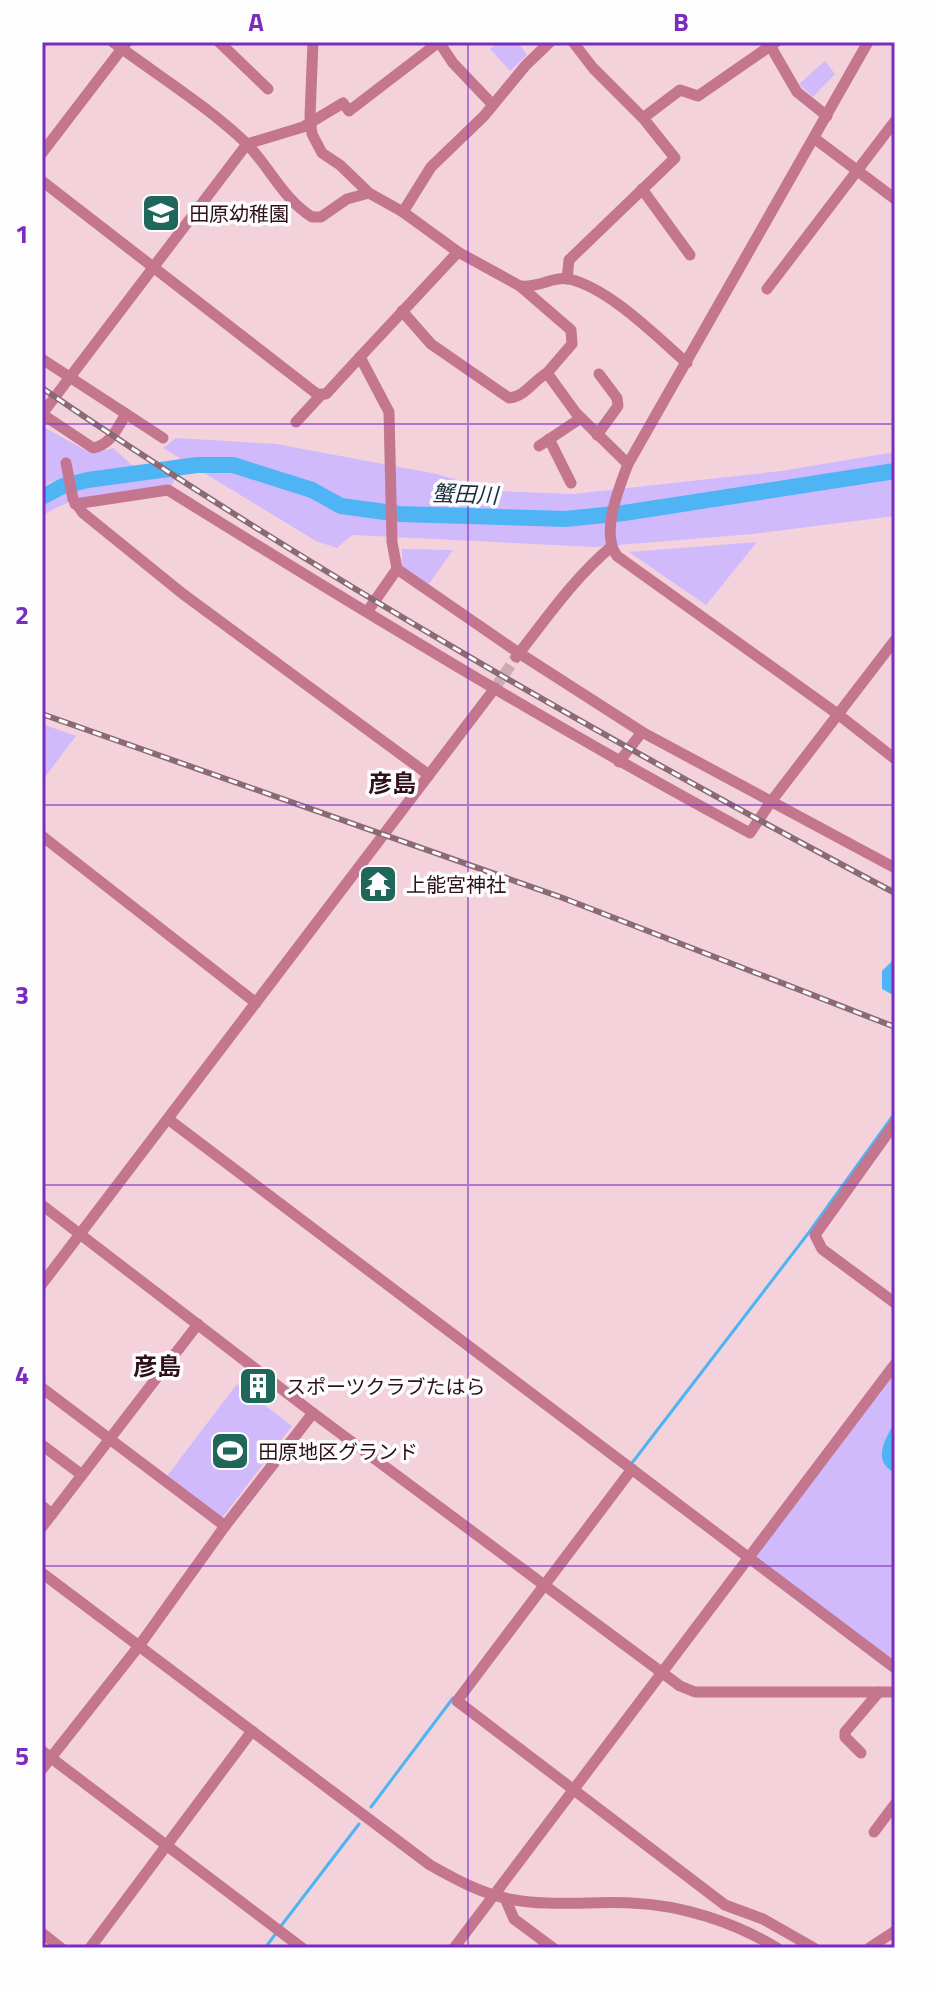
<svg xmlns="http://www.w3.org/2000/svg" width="937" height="1990" viewBox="0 0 937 1990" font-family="'Titillium Web','Noto Sans JP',sans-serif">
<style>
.green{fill:#d0bafc}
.water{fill:#4fb4f4}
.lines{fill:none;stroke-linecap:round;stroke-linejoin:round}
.stream{stroke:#4fb4f4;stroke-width:3}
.river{stroke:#4fb4f4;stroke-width:16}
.minor-tunnel{stroke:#ccabb4;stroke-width:11;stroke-dasharray:11 5.5;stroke-linecap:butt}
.minor{stroke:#c4768f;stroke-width:11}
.rail-casing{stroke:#8a6b74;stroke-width:6}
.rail{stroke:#fdfdfd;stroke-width:3;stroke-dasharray:9;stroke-linecap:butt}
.grid{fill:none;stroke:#7b2cbf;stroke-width:2;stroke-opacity:0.55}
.labels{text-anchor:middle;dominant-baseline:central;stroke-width:7;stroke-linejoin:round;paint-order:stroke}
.poi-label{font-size:20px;fill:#2e101a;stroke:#fdfdfd;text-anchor:start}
.water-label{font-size:22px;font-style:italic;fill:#1b3140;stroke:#fdfdfd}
.quarter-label{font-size:24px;font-weight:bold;fill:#2e101a;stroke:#fdfdfd}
.neatline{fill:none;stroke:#7b2cbf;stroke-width:3}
.grid-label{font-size:26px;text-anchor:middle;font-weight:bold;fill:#7b2cbf}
</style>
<rect width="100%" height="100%" fill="#f4d2db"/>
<!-- green -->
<g class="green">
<polygon points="499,42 518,42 527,55 510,71 490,49"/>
<polygon points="825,61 835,74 813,97 799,84"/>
<polygon points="42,426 92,454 113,448 134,467 51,482 42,487"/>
<polygon points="176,438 276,444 437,474 494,491 573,494 781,471 895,452 895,516 753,534 594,547 352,535 337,548 316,541 163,448"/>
<path d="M167,475l8,4 -4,8c-35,5 -103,6 -129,30v-15l29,-13z"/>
<polygon points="757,542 706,605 629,552"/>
<polygon points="402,549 453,550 428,585 402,566"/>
<polygon points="42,724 76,736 42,781"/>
<polygon points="895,1370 895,1665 755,1557"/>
<polygon points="237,1384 292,1426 222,1518 167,1476"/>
</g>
<!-- water -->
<g class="water">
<polygon points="895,958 895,996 882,989 882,971"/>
<path d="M895,1423v50c-23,-11 -11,-34 0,-50z"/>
</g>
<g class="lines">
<!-- stream -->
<g class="stream">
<polyline points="632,1463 810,1231 895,1113"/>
<polyline points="371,1807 453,1698"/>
<polyline points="281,1926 359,1824"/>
<polyline points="265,1948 277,1932"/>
</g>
<!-- river -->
<polyline class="river" points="42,497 63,486 88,480 197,465 233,465 312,490 341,506 400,514 565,519 624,513 895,471"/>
<!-- minor-tunnel -->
<polyline class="minor-tunnel" points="495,688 516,657"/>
<!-- minor -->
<g class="minor">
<path d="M113,42c44,33 93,63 133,101 23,23 37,56 66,74h9l26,-18 22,-6"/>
<polyline points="219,42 268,89"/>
<polyline points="313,42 310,116 312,134 322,153 340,165 369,193 403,212 458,252 520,286 571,330 572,344 547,373 576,413 628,464"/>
<polyline points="439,42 453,63 493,105"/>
<polyline points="768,42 797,92 827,116"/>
<path d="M868,42l-240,422c-9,24 -28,69 -11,92l222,159 56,44"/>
<polyline points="643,118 680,90 698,96 776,42"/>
<polyline points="814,138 895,199"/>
<polyline points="42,153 127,42"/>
<polyline points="42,181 317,394 326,394 360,357"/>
<polyline points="642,189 690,255"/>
<polyline points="403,212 431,167 484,116 526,65 550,42"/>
<polyline points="458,252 360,357 389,412 392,542 397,569 519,653 642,732 895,868"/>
<polyline points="567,279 569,260 675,158 643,118 593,68 573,42"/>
<path d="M520,286c19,2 33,-10 49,-7 40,9 88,58 118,84"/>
<polyline points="767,289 895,121"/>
<path d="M402,311l29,33 78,54c16,-1 25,-18 38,-25"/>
<polyline points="42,359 163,438"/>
<polyline points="42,414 247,144 303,127 343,103 349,111 439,42"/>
<path d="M42,414l51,34c18,-3 24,-20 33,-34"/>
<polyline points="296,422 321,395"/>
<polyline points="597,435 618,406 617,398 599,374"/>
<polyline points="549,439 571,483"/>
<polyline points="539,446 581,418"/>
<polyline points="66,463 73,499 83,513 183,594 429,775"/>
<path d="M75,504l93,-14c191,119 384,236 582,343l20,-30 125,-163"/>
<polyline points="367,612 397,569"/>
<path d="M516,657c30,-38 58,-79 95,-110"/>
<polyline points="619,762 642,732"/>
<polyline points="42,836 256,1003"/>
<polyline points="168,1119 895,1668"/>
<polyline points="895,1123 815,1235 822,1249 895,1303"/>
<polyline points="42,1205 313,1413 680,1686 695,1692 895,1692"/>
<polyline points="42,1284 495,688"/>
<polyline points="42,1388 225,1526"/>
<polyline points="42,1445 82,1475"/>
<polyline points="632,1469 457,1701 725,1905 763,1919 814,1948"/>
<polyline points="42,1506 52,1514"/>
<polyline points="42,1527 198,1324"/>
<path d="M42,1573l388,292c25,14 50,28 79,34 40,8 82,2 122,4 51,2 103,19 146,45"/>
<polyline points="42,1751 302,1948"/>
<polyline points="861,1753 845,1737 845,1732 879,1692"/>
<polyline points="42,1769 139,1646 225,1526 313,1413"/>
<polyline points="874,1832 895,1804"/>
<polyline points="505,1898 514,1919 553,1948"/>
<polyline points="42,1933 61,1948"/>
<polyline points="90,1948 252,1731"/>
<polyline points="454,1948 895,1364"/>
<polyline points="869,1948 895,1931"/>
</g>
<!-- rail casing -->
<g class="rail-casing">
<g id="rail">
<path d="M42,388c273,186 561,350 853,505"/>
<polyline points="42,714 563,898 895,1027"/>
</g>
</g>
<!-- rail -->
<use href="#rail" class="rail"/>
</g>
<!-- grid -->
<path class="grid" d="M468,42v1906M42,424h853M42,805h853M42,1185h853M42,1566h853"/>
<!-- icons -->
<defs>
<g id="school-square" transform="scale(2)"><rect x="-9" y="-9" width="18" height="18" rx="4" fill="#20675b" stroke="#fdfdfd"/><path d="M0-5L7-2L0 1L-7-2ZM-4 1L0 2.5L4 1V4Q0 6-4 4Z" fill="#fff"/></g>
<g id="temple-square" transform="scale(2)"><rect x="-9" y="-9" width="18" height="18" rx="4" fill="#20675b" stroke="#fdfdfd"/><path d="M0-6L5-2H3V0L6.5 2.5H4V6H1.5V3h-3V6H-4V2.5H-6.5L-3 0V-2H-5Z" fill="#fff"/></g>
<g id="building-square" transform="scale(2)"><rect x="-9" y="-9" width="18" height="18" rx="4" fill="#20675b" stroke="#fdfdfd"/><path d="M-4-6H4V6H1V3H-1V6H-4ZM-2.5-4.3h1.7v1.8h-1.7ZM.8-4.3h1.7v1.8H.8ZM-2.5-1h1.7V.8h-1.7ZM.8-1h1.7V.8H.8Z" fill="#fff"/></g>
<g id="stadium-square" transform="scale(2)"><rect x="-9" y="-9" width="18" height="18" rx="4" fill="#20675b" stroke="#fdfdfd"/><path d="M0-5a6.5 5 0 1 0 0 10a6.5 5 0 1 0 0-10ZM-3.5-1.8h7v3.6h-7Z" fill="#fff"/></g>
</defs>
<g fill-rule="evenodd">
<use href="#school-square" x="161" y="213"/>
<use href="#temple-square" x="378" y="884"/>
<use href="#building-square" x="258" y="1386"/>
<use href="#stadium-square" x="230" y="1451"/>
</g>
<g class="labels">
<!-- poi labels -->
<g class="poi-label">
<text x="189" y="213">田原幼稚園</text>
<text x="406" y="884">上能宮神社</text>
<text x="286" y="1386">スポーツクラブたはら</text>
<text x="258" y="1451">田原地区グランド</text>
</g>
<!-- water labels -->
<g class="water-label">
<text transform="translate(465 494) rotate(2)">蟹田川</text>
</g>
<!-- quarter labels -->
<g class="quarter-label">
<text x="392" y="783">彦島</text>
<text x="157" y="1366">彦島</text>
</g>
</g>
<!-- border -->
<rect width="937" height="1990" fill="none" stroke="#fdfdfd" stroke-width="88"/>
<rect x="44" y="44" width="849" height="1902" class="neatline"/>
<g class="grid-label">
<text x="256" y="31">A</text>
<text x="681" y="31">B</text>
<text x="22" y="243">1</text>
<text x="22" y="624">2</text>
<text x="22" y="1004">3</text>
<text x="22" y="1384">4</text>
<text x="22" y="1765">5</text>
</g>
</svg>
